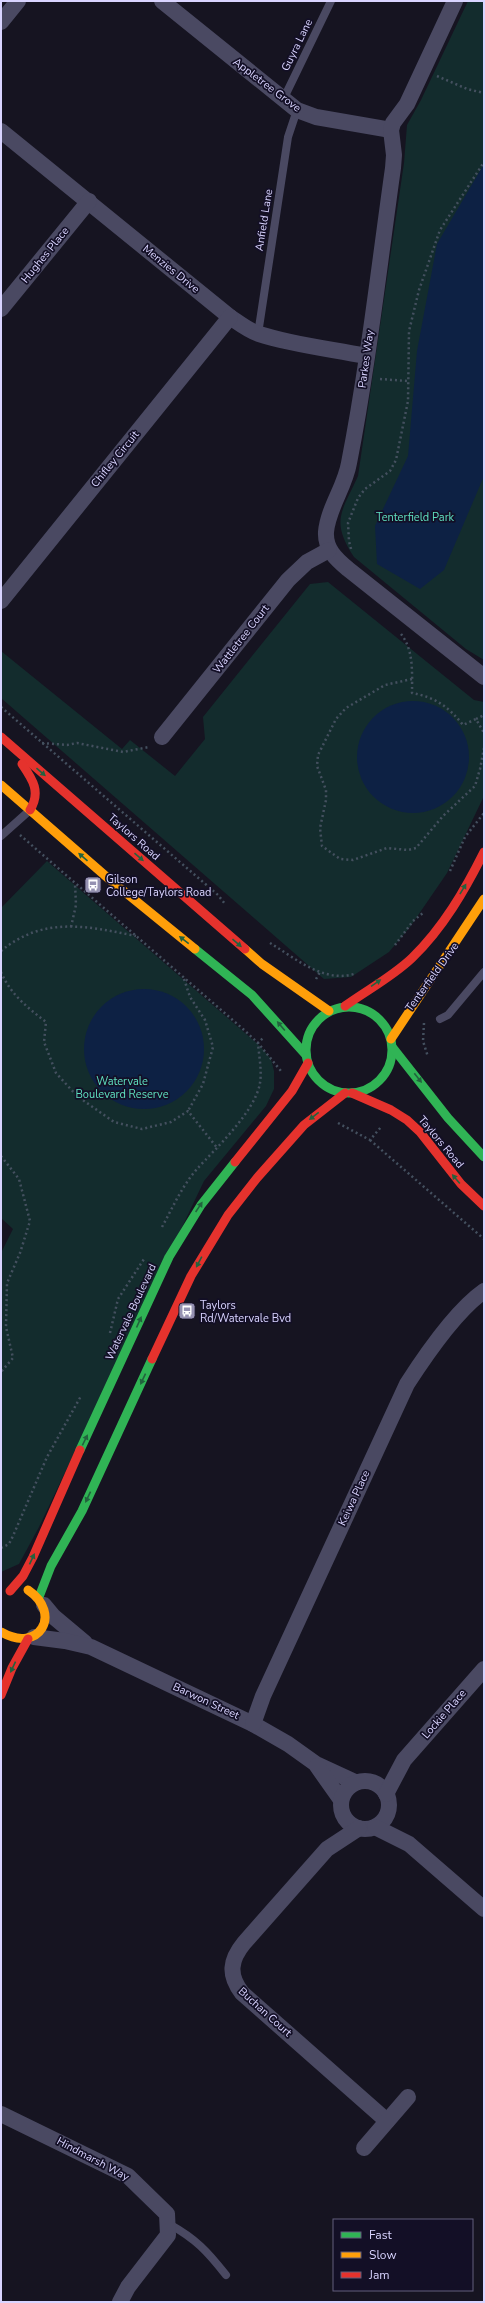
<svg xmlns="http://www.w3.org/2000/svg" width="485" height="2303" viewBox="0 0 485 2303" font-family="'Nunito Sans',sans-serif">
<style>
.green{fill:#132c2d}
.water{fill:#0d2144}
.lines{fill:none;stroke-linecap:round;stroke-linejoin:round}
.path{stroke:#44505f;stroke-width:2.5;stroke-dasharray:2 3;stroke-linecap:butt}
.lane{stroke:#4a4962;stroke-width:8}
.street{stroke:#4a4962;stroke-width:16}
.fast{stroke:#30b455;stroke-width:9}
.slow{stroke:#ff9f0a;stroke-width:9}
.jam{stroke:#e5322d;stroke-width:9}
.oneway{fill:#22623e}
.labels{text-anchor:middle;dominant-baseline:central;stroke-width:3.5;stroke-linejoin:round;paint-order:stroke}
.street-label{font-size:11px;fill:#d9d4ff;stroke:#130f26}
.park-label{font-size:11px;fill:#5fe0c0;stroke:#130f26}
.poi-label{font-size:11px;fill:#d9d4ff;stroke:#130f26;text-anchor:start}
</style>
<rect width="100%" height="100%" fill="#161421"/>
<!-- green -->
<g class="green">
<path d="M468,1h16v659l-18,-11 -112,-92c-24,-37 -12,-45 4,-81l46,-313 3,-38 14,-25z"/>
<polygon points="328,582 474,700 484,702 484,796 447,873 410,927 389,952 351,977 324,979 1,698 1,651 122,749 130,740 175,776 205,739 203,717 310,584"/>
<polygon points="47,861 260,1046 271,1059 274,1071 274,1089 266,1106 204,1181 39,1527 19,1564 1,1572 1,1253 13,1229 1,1218 1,908"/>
</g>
<!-- water -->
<g class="water">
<polygon points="484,164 484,476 444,570 420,589 377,564 375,526 408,456 417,351 437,244"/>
<circle cx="413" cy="757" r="56"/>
<circle cx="144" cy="1049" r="60"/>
</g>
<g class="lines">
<!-- path -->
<g class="path">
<polyline points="437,76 467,89 484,93"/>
<polyline points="380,379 407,381"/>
<polyline points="351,549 349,541 348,523 358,498 365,489 390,471 396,460 408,401 409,331 419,290 440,230 484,162"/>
<path d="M401,634c13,16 11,40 11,59 23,4 37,14 51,32l13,-6 8,14"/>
<polyline points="412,679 385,685 346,708 336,719 318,755 317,766 326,790 326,800 320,828 322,846 340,859 353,860 387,848 408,850 416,848 443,816 475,786 480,769 484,748"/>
<polyline points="1,707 218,895 225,904"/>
<polyline points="476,719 484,715"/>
<polyline points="42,743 67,745 77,743 123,752 149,747"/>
<polyline points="20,835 243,1029 258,1043 281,1071"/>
<polyline points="450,871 465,837 484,813"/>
<polyline points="71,927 76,905 75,883"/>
<path d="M270,943c25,15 53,40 84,31"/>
<polyline points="395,945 413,921 423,913"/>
<path d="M1,951c42,-35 86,-25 135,-15"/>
<path d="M1,972c9,22 27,36 45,50l-2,20 12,31 21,23 37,26 28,7 29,-7 17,-11 30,38"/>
<polyline points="184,979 190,997 205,1020 213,1047 203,1084 188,1111"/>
<polyline points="316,979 320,972"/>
<polyline points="424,1023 423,1041 428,1057"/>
<polyline points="338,1123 370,1140 381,1127"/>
<polyline points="370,1140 484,1239"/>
<polyline points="1,1156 19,1179 30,1221 20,1253 7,1283 6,1327 13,1358 1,1372"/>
<path d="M162,1227c11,-20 20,-41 35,-58 19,-21 58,-57 63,-86 2,-12 -1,-27 -2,-40l5,-5"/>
<polyline points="110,1333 118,1299 144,1259"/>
<polyline points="1,1548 9,1544 13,1536 47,1457 81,1396"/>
</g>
<!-- lane -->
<g class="lane">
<polyline points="283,100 331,1"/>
<polyline points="258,334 288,137 297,110"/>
<polyline points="1,836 29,811"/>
<polyline points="440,1019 448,1015 484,972"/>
<path d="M169,2224c27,15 38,27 57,51"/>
</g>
<!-- street -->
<g class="street">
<polyline points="162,1 297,110 316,117 391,130"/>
<path d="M455,1l-48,103 -14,19 -2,7 3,25 -1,13c-14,99 -25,198 -44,295 -4,24 -21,45 -23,69 -1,17 10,27 22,37l136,108"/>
<polyline points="1,22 18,1"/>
<path d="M1,131l229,186c9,6 19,14 29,17 35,11 72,15 107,22"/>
<polyline points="1,309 89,201"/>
<polyline points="1,601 230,317"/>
<polyline points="162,737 288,580 307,562 329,550"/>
<polyline points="44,1605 54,1617 85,1643"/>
<polyline points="34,1637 65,1641 91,1647 253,1724 288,1744 316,1764 355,1782"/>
<path d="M253,1724l10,-28 144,-312c18,-28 50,-74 77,-93"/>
<polyline points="317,1766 341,1800"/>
<circle cx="365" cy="1805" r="24"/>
<polyline points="386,1794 404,1760 484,1669"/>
<polyline points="375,1827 409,1844 484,1909"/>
<path d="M359,1828l-32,21 -83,94c-14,17 -16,32 -2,50l145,128"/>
<polyline points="1,2114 128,2176 167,2214 168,2235 128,2287 120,2302"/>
<polyline points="364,2148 408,2097"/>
</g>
<!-- fast -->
<g class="fast">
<polyline points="195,949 252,995 306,1055"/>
<circle cx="349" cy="1050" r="43"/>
<polyline points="393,1048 448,1118 484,1157"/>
<polyline points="80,1450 169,1257 201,1205 235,1162"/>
<polyline points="39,1597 51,1566 82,1511 152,1359"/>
</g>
<!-- slow -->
<g class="slow">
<polyline points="1,785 109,879 195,949"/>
<polyline points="245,949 262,964 329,1011"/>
<polyline points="391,1039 484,899"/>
<path d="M1,1632c38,22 62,-18 27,-42"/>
</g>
<!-- jam -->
<g class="jam">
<polyline points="1,737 245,949"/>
<path d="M22,764c11,16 19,28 8,46"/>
<path d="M345,1006c22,-16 47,-29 67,-48 31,-30 53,-68 72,-106"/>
<polyline points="352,1093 391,1110 407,1120 420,1132 461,1184 484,1206"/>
<polyline points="235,1162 292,1091 308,1063"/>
<polyline points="152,1359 191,1276 228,1215 257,1178 304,1125 345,1093"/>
<polyline points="10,1591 23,1576 33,1557 80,1450"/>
<polyline points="1,1695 12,1668 28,1639"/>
</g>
</g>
<!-- one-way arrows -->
<defs><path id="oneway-solid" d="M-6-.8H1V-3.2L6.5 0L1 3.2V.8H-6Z"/></defs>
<g class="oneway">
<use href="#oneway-solid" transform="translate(41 772) rotate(41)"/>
<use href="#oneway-solid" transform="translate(83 857) rotate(-139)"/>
<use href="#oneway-solid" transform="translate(139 857) rotate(41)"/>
<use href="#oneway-solid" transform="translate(463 889) rotate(-59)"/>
<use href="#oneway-solid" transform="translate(184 940) rotate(-142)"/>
<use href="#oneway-solid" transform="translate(237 943) rotate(41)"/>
<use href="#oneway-solid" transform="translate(376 983) rotate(-35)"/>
<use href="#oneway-solid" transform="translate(281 1026) rotate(-130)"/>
<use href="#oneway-solid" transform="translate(418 1078) rotate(52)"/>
<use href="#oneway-solid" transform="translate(314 1116) rotate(142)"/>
<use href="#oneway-solid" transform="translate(456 1179) rotate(-130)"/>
<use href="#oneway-solid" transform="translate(199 1207) rotate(-56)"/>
<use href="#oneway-solid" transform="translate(199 1262) rotate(118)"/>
<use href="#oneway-solid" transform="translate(139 1322) rotate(-66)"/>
<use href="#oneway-solid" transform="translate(143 1379) rotate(115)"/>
<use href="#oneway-solid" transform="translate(85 1440) rotate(-64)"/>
<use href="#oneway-solid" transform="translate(88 1497) rotate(115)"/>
<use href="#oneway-solid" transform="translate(32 1559) rotate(-65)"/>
<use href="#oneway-solid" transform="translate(13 1667) rotate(115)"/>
</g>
<!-- icons -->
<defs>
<g id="bus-square" transform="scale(0.9)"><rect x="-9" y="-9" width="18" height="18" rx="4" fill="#9591b1" stroke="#130f26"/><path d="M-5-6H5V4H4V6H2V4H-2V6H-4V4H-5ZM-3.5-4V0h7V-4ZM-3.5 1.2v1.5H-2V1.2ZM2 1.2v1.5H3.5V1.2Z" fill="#fff"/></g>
</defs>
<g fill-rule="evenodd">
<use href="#bus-square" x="93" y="885"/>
<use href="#bus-square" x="187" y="1311"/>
</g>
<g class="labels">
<!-- street labels -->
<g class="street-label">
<text transform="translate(297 45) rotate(-64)">Guyra Lane</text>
<text transform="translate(267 85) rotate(37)">Appletree Grove</text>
<text transform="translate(264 220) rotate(-81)">Anfield Lane</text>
<text transform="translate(45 255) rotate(-51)">Hughes Place</text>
<text transform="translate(171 269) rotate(39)">Menzies Drive</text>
<text transform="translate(366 359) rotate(-82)">Parkes Way</text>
<text transform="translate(115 459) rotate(-51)">Chifley Circuit</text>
<text transform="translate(241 639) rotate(-52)">Wattletree Court</text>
<text transform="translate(134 837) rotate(41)">Taylors Road</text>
<text transform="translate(432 977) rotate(-54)">Tenterfield Drive</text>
<text transform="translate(441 1142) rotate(50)">Taylors Road</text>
<text transform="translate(131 1312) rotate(-65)">Watervale Boulevard</text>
<text transform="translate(354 1498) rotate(-65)">Keiwa Place</text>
<text transform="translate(206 1701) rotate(25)">Barwon Street</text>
<text transform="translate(444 1714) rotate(-49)">Lockie Place</text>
<text transform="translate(265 2012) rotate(42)">Buchan Court</text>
<text transform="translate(93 2159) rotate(28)">Hindmarsh Way</text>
</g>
<!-- park labels -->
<g class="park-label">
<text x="415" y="517">Tenterfield Park</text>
<text x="122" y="1081">Watervale<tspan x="122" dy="13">Boulevard Reserve</tspan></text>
</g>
<!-- poi labels -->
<g class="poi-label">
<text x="106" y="879">Gilson<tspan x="106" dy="13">College/Taylors Road</tspan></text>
<text x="200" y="1305">Taylors<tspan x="200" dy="13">Rd/Watervale Bvd</tspan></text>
</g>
</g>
<!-- border -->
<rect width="485" height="2303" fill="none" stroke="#d9d4ff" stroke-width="4"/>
<!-- legend -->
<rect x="333" y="2219" width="140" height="72" fill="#130f26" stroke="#625e7d"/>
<rect x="341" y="2232" width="20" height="6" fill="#30b455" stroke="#625e7d"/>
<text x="369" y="2239" font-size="12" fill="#d9d4ff">Fast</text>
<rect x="341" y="2252" width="20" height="6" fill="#ff9f0a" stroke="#625e7d"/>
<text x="369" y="2259" font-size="12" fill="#d9d4ff">Slow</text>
<rect x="341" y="2272" width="20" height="6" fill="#e5322d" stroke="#625e7d"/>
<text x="369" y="2279" font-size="12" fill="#d9d4ff">Jam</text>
</svg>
